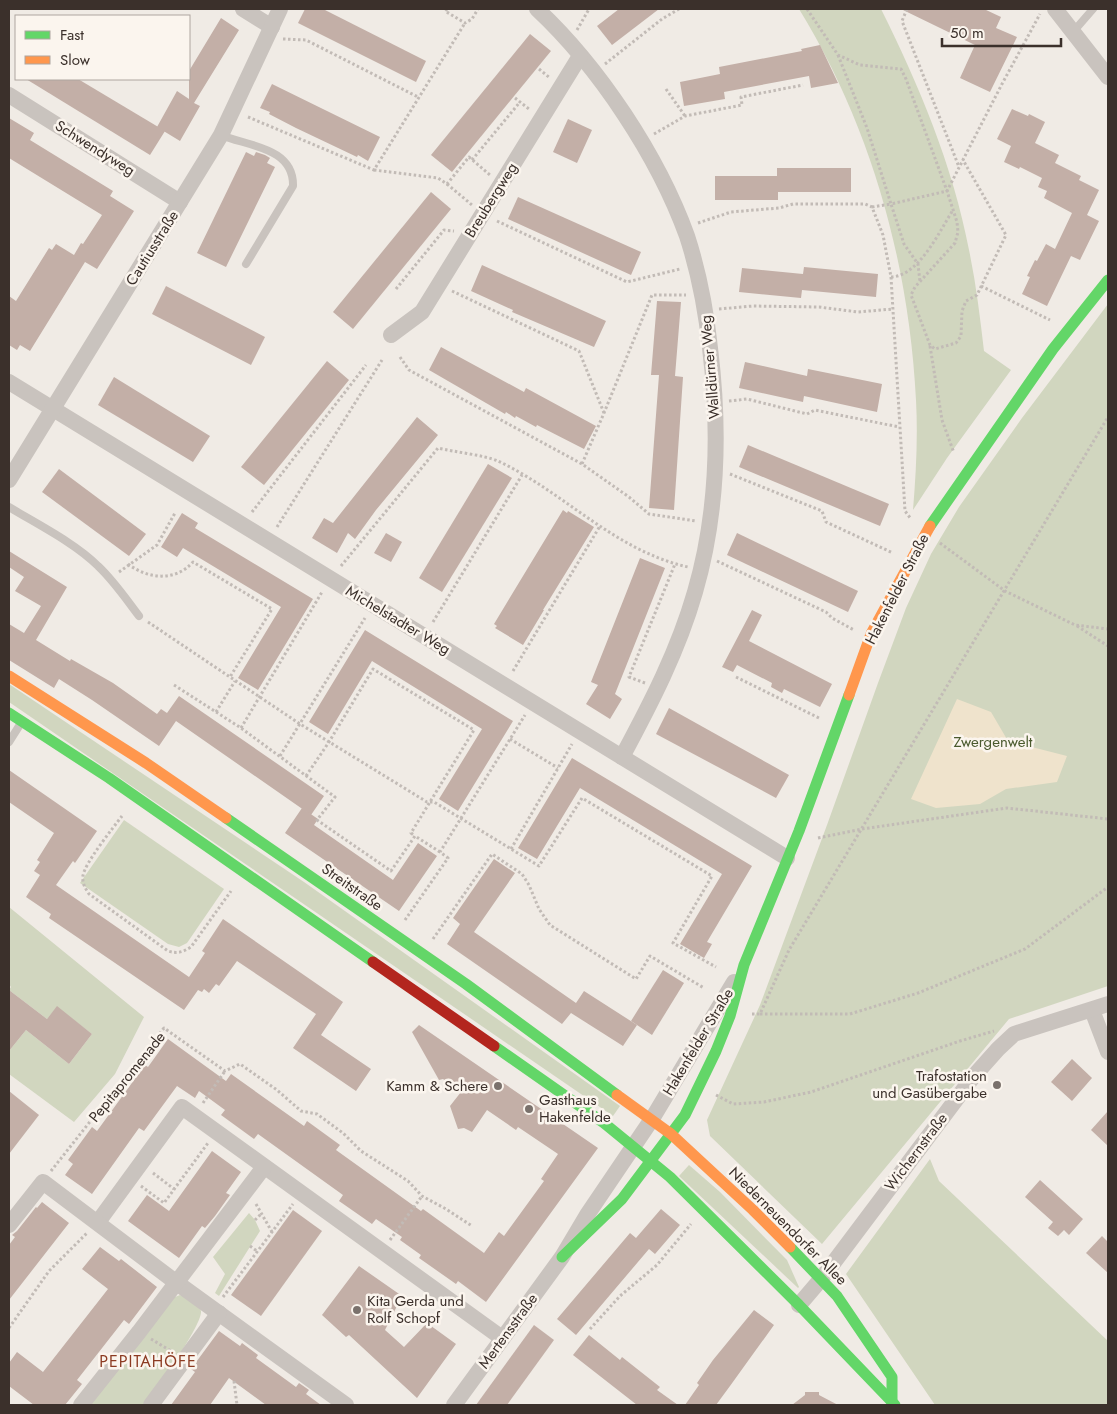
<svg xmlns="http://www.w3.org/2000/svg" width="1117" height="1414" viewBox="0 0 1117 1414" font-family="Jost,sans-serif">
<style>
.green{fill:#d1d6bf}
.sand{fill:#efe3cc}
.building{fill:#c3afa7}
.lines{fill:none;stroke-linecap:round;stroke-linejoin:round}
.path{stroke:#c2bbb6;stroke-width:3;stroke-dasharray:2.5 2.5;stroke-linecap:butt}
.lane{stroke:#c9c3be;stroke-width:8}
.street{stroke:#c9c3be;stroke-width:16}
.fast{stroke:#63d668;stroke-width:11}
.slow{stroke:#ff974d;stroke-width:11}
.jam{stroke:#b3261e;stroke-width:11}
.poi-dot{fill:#7a716c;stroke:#fbf5ee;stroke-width:2}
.labels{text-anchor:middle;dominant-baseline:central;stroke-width:5;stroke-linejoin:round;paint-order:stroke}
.street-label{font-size:15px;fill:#3b302b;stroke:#fbf5ee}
.park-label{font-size:15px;fill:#4a5a2e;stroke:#fbf5ee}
.poi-label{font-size:15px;fill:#3b302b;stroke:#fbf5ee;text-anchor:end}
.neighbourhood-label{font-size:16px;letter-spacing:1px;fill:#8c3b22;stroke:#fbf5ee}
</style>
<rect width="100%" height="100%" fill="#f0ebe5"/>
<!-- green -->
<g class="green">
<path d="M799,9h82c38,76 72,157 88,241 7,33 11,67 15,101l27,19 -64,88 -34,52c3,-36 5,-73 3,-110 -7,-137 -45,-274 -117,-391z"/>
<polygon points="1108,304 1108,986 1009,1019 822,1244 710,1136 707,1120 760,1005 827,825 878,683 906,608 931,554 959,507 1022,418"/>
<polygon points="9,684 304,882 620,1106 613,1116 9,702"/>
<polygon points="124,820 224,889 187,943 179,947 168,944 80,883"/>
<polygon points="9,907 144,1017 115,1074 74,1122 9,1074 9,1051 26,1030 69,1064 92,1034 57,1007 47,1019 9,990 11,987 9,984"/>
<polygon points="930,1159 939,1181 1108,1341 1108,1405 935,1405 846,1274"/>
<polygon points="689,1165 720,1192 787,1260 799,1287 798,1288 679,1176"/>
<polygon points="249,1213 255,1220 260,1231 219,1296 215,1293 225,1274 213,1257"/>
<path d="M180,1295c7,3 19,8 21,16 2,13 -46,80 -55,94h-61l90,-108z"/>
</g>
<!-- sand -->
<polygon class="sand" points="957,699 991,712 1008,741 1067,756 1057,782 1006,789 980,804 936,808 911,799"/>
<!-- building -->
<g class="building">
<polygon points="305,9 323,9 426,61 416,82 298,23"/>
<polygon points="619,9 659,9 612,45 597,26"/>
<polygon points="901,9 984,9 1001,17 996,28 1017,37 990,92 960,78 975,45"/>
<polygon points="221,18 239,30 194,103 200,106 180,141 157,127 177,91 189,99 189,71"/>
<polygon points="530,34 551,51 452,172 431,155"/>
<polygon points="820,45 838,83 811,88 809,76 724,92 725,99 684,106 680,82 720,74 719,67 802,51 801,49"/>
<polygon points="26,79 78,79 165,131 150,155"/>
<polygon points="272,84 380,137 368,161 358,155 357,157 296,128 269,114 270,112 260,108"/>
<polygon points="1012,109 1028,116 1029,114 1045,122 1035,143 1059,155 1055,163 1081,176 1079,180 1099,190 1087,215 1099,221 1080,260 1071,256 1047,306 1022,294 1030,277 1027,276 1035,260 1037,261 1046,244 1055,249 1072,213 1044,198 1047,191 1038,187 1042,178 1020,167 1019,169 1004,162 1011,146 997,139"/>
<polygon points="9,118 34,133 30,140 113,191 110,196 134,211 97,269 85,262 30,351 20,345 17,350 9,345 9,296 16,301 49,248 52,250 56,244 74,255 81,243 83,244 102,215 9,158"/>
<polygon points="568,119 592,130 577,163 553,152"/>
<polygon points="246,152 254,156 256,152 265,155 270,158 267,163 275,167 226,267 197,253"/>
<polygon points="777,168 851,168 851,192 778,192 778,200 715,200 715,176 777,176"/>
<polygon points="431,192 451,209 353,329 333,312"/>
<polygon points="518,197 641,252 631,275 508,219"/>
<polygon points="482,265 606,321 594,347 512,312 513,310 471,291"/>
<polygon points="804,267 878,274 876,297 802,290 801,298 739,292 742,268 803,274"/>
<polygon points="166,286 265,337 251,365 152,314"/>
<polygon points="657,301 681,302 675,376 683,377 674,510 649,508 659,375 651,375"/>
<polygon points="441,347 524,392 526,388 596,426 584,449 537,425 536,427 516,416 515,418 506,412 505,414 429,370"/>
<polygon points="327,361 349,380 264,485 241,467"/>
<polygon points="745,362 807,376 808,369 882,384 877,412 804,396 803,402 739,388"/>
<polygon points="114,377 210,436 193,462 98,405"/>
<polygon points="417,417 438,435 376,510 355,539 348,533 337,553 312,538 324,518 333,523"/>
<polygon points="748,445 889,504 880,526 739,467"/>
<polygon points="488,464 512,478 442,592 419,578"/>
<polygon points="59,469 146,534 129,556 42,492"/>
<polygon points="563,510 567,513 568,511 594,527 543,610 544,610 523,645 495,628 497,626 494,624"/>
<polygon points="182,513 198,523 195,528 313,599 258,690 238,678 281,607 183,548 177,557 161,547"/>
<polygon points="386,533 402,542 391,562 374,553"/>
<polygon points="737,533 858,591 848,612 727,555"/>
<polygon points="9,551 67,587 36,640 70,661 71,659 113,683 157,714 161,709 167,713 179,696 324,796 311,815 176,721 159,746 92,700 59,679 54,688 9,660 9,624 24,633 41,606 15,591 24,577 9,567"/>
<polygon points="640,558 665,568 615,694 622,699 610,719 586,704 598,685 591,682"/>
<polygon points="752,610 762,615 749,641 832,684 820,707 784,689 782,693 771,687 772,683 737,665 733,672 722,667"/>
<polygon points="365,630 513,721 458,811 439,799 482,729 372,661 328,734 309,722"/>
<polygon points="669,708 789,775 776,798 656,734"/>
<polygon points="572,758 752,866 707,942 712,944 704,958 680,944 722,874 580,788 537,859 518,848"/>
<polygon points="9,770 97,831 75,863 73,861 56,885 189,977 205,953 202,951 223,919 343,1002 321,1035 371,1069 356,1091 293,1048 316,1014 237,961 219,986 216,984 209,993 204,989 202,992 198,990 184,1010 49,918 51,914 26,897 40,875 34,871 40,862 37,860 54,833 9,802"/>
<polygon points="302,808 318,819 314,825 393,880 418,843 437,856 399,911 285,833"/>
<polygon points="494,859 515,873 474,932 576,1003 584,991 637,1025 623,1046 571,1013 562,1024 447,944 460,924 453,918"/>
<polygon points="663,970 684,983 652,1035 631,1021"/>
<polygon points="9,990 47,1019 57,1006 92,1034 69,1064 26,1030 9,1051"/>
<polygon points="419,1025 598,1148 486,1302 458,1281 456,1284 419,1258 421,1255 400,1240 402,1237 376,1219 372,1224 339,1201 343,1195 258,1134 254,1139 221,1115 225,1110 199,1091 195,1098 177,1086 144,1131 139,1128 92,1194 65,1175 73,1164 68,1160 92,1127 97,1131 145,1065 148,1067 168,1039 226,1081 231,1074 304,1126 307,1121 340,1145 336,1150 421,1211 423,1209 484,1253 499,1232 504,1236 544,1181 541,1179 558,1154 518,1127 516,1130 487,1110 472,1132 464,1128 458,1129 450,1106 461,1092 443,1079 439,1080 412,1032"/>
<polygon points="1072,1059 1092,1078 1072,1101 1051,1082"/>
<polygon points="9,1091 39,1115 9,1154"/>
<polygon points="1108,1111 1108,1146 1091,1130"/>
<polygon points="212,1151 241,1172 226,1193 230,1195 215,1216 205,1228 202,1226 179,1258 128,1221 147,1195 169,1211"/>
<polygon points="1040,1180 1083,1219 1069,1235 1064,1230 1058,1236 1048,1228 1053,1222 1025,1197"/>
<polygon points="42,1202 69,1223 9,1300 9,1245 15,1237 12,1235 17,1231 36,1207 37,1208"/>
<polygon points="661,1209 680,1225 655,1254 649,1249 576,1335 557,1319 630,1233 636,1238"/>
<polygon points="293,1210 322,1231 261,1316 231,1295"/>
<polygon points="1102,1236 1108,1242 1108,1273 1086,1253"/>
<polygon points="100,1247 119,1261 121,1259 157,1287 129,1324 124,1320 77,1380 82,1384 65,1405 34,1405 9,1386 9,1363 17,1352 43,1372 108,1289 82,1269"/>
<polygon points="359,1266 402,1296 385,1330 404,1347 427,1323 456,1344 417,1398 349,1335 346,1337 322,1315"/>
<polygon points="754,1310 774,1325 730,1386 716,1405 685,1405 699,1385 697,1383 713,1360"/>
<polygon points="534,1325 554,1340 507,1405 476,1405"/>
<polygon points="219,1331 240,1346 242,1343 258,1355 256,1358 296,1387 299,1383 309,1390 306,1394 321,1405 266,1405 229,1378 210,1405 171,1405 195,1372 191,1369"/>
<polygon points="589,1335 620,1360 622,1357 660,1387 657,1390 678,1405 637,1405 573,1355"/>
<polygon points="805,1392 819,1392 819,1395 838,1405 792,1405 805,1395"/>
</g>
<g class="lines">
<!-- path -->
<g class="path">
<polyline points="447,9 445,11 465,23 472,19 478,9"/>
<polyline points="807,9 838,55 860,65 901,69 906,79 947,191 957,222 958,232 955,243 915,287 911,295 930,345 935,349 956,343 961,336 962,311 966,301 977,295 1006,235 963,160"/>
<polyline points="907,9 902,21 959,167"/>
<polyline points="577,30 589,9"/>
<polyline points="283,39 306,40 418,97"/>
<polyline points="838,55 867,128 891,204 947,191 1002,84 1040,14"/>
<polyline points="605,64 662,19 679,9"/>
<polyline points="539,69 550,78"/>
<polyline points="666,89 685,116"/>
<polyline points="515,98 529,109"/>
<polyline points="248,117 374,170 465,23"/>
<polyline points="654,134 685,116 742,105 741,97 803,85"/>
<polyline points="472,160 520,102"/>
<polyline points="374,170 438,178 447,184 469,157 490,175"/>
<polyline points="447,184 472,205"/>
<polyline points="872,207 891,204 904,244 918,264 920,282"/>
<polyline points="497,221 627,282 680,269"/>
<polyline points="698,223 731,212 779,208 793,204 865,204 872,207 883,235 891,277 905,511 911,519"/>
<path d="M891,277c28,-1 48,-45 62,-67"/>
<polyline points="981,286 1050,320"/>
<polyline points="396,289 444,230 454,231"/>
<polyline points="452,291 579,351 604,413"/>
<polyline points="719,309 753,306 819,307 858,312 893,309"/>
<polyline points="930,346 942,420 954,453"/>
<polyline points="400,357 409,370 582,464 629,497 649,514 696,521"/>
<polyline points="729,401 747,399 807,414 815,410 899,427"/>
<polyline points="582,464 604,413 652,295 686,295"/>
<polyline points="730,474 822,511 826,522 893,553"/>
<polyline points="252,512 366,365"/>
<polyline points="277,527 382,360"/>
<polyline points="940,543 1005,591 1075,625 1108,629"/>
<polyline points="717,561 826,612 832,618 854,630"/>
<path d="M128,564c20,15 47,18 65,-2l79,47 -42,68"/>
<path d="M341,566l97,-118c16,4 46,7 60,13 66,31 117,90 190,106"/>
<polyline points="119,572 157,545 175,513"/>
<polyline points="148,622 300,724 427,802 434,802 539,866 582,798 712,876 673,943 716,967"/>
<polyline points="433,622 522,475"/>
<polyline points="1077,626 1108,646"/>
<polyline points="513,671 600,526"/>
<polyline points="736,677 821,719"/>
<polyline points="645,683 629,677 675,564"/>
<polyline points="174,685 241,728 335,797 317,820 391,871 415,836 440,852"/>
<polyline points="216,712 235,681"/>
<polyline points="241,728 322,592"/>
<polyline points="510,739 558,768"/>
<polyline points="280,756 365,618"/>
<polyline points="306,776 329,742 373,669 474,730 411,833 415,836"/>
<path d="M122,816c-9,12 -38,48 -39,60 -1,7 2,12 6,18l79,57c9,3 15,1 23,-4l40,-56"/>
<polyline points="818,838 862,829 1007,808 1108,819"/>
<polyline points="511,849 572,744"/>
<polyline points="405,920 448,858 440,852 525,715"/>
<polyline points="433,939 492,854 522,874 529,885 539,909 550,925 636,979 650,956 704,988"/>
<polyline points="752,1014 760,1014 789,950 1108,417"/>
<polyline points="760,1014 850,1014 918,993 1025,949 1108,887"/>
<polyline points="716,1095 733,1104 764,1102 811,1092 960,1041 994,1031"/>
<polyline points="203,1103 225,1071"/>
<polyline points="51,1171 164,1028 225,1071 240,1064 277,1090 301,1111 317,1114 343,1133 361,1151 408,1181 422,1196 446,1209 472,1226"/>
<polyline points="153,1173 174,1189"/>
<polyline points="141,1186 164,1203 208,1143"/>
<polyline points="256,1204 272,1232"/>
<polyline points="255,1220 261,1214"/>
<polyline points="390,1240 422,1196"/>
<polyline points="250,1246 257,1251"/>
<polyline points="223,1297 293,1204"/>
<polyline points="9,1328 49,1271 87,1233"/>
<polyline points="590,1329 620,1296 657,1265 691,1224"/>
<polyline points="151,1339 171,1351"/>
<polyline points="234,1381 237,1405"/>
</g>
<!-- lane -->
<g class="lane">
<polyline points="1073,32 1093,9"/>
<path d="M221,135c26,11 73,12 72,51l-47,78"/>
<path d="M9,507c28,17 66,36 89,59 16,15 28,33 41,50"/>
<polyline points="9,742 21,723"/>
</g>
<!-- street -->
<g class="street">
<polyline points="243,9 272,27"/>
<path d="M537,9c62,58 121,147 150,227 12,37 19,74 23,112 10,82 8,165 -15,244 -17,59 -44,111 -73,165"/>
<polyline points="1055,9 1108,77"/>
<polyline points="9,95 180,202"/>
<polyline points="391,335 422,312 580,56"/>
<polyline points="9,382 787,858"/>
<polyline points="9,480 221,135 280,9"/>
<polyline points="1092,1010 1108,1052"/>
<polyline points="98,1222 182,1107 502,1338"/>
<polyline points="9,1225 43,1182 177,1283 346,1405"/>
<polyline points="799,1305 822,1278 973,1077 998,1049 1014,1034 1108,1004"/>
<polyline points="81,1405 139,1332 264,1167"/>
<polyline points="151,1405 219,1313"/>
<polyline points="454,1405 562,1257 587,1215 652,1119 734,982"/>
</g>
<!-- fast -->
<g class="fast">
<polyline points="930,526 1053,349 1108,280"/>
<polyline points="9,713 109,778 373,962"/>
<polyline points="226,818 466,984 617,1095"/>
<polyline points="494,1046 604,1123 670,1177 799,1305 895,1405"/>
<polyline points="790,1247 837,1296 892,1377 892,1402"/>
<polyline points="562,1257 622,1199 685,1115 716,1051 730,1016 744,965 799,831 849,695"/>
</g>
<!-- slow -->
<g class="slow">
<polyline points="9,676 146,763 226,818"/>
<polyline points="849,695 871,634 930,526"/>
<polyline points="617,1095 671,1134 753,1210 790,1247"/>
</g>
<!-- jam -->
<polyline class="jam" points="373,962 494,1046"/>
</g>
<!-- markers -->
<g class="poi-dot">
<circle cx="997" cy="1085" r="5"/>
<circle cx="498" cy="1086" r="5"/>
<circle cx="529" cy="1109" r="5"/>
<circle cx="357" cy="1310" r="5"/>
</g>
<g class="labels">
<!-- street labels -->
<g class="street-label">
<text transform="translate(95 148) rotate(32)">Schwendyweg</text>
<text transform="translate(491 200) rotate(-58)">Breubergweg</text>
<text transform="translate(152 248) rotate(-58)">Cautiusstraße</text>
<text transform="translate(710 367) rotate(-95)">Walldürner Weg</text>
<text transform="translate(897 589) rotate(-63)">Hakenfelder Straße</text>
<text transform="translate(398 620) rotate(31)">Michelstadter Weg</text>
<text transform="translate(352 887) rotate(35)">Streitstraße</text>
<text transform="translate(698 1042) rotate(-59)">Hakenfelder Straße</text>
<text transform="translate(127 1077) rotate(-51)">Pepitapromenade</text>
<text transform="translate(916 1152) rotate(-53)">Wichernstraße</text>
<text transform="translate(788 1226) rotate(45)">Niederneuendorfer Allee</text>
<text transform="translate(508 1331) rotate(-54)">Mertensstraße</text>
</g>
<!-- park labels -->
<g class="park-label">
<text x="993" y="742">Zwergenwelt</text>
</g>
<!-- poi labels -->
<g class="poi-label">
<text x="987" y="1076">Trafostation<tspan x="987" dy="17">und Gasübergabe</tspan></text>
<text x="488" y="1086">Kamm &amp; Schere</text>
<text x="539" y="1100" text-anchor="start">Gasthaus<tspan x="539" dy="17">Hakenfelde</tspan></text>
<text x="367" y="1301" text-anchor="start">Kita Gerda und<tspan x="367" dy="17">Rolf Schopf</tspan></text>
</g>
<!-- neighbourhood labels -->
<g class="neighbourhood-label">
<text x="148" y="1361">PEPITAHÖFE</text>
</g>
</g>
<!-- border -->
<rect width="1117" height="1414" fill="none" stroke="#3b302b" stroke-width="20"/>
<!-- legend -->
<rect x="15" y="15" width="175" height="65" fill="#fbf5ee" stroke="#aea6a0"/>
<rect x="25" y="31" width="25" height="8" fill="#63d668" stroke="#aea6a0"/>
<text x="60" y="40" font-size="15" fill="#3b302b">Fast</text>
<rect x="25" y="56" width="25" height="8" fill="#ff974d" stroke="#aea6a0"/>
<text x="60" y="65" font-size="15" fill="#3b302b">Slow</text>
<!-- scale -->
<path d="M942 38v8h119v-8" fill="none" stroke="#3b302b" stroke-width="2.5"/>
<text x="950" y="38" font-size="15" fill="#3b302b" stroke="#fbf5ee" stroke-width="4" paint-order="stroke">50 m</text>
</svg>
